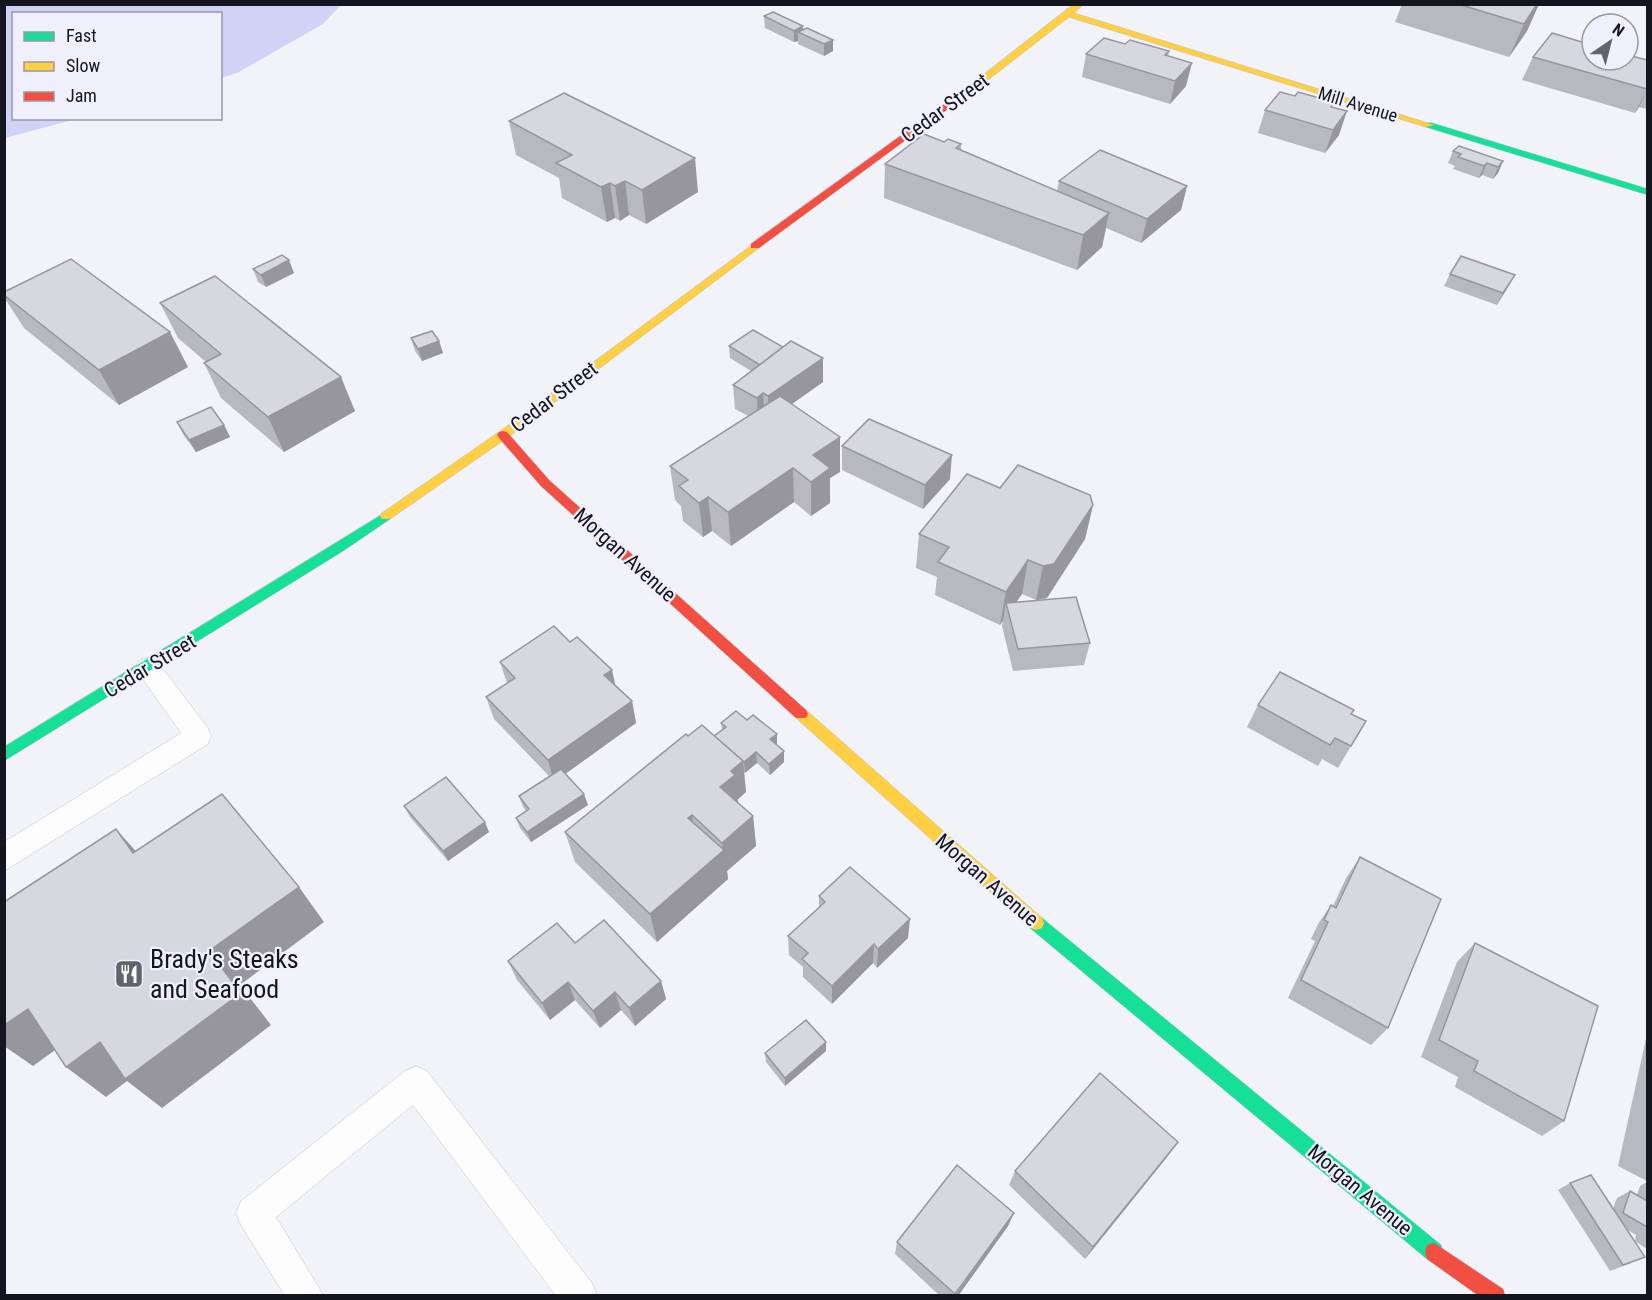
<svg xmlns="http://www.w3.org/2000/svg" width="1652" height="1300" viewBox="0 0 1652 1300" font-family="'Roboto Condensed',sans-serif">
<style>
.water{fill:#d0d3f6}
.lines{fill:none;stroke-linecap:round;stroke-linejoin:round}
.lane-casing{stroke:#bebfc7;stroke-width:1}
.fast-casing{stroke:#bebfc7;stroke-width:1}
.slow-casing{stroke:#bebfc7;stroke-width:1}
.jam-casing{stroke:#bebfc7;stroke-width:1}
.lane{fill:#fdfdfe;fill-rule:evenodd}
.fast{fill:#16e098;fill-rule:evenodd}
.slow{fill:#ffcf43;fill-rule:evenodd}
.jam{fill:#f24e42;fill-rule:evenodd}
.wall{fill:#b8b9c0}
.shaded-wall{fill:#96969c}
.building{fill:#d6d7df;stroke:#96969c;stroke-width:1.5}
.labels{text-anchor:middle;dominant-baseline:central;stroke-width:4.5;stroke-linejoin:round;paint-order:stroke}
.far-street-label{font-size:18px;fill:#14151e;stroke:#eff0fc}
.street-label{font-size:21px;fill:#14151e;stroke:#eff0fc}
.near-poi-label{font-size:26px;fill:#14151e;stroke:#eff0fc;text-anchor:start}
</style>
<rect width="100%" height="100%" fill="#f2f3f9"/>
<!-- water -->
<polygon class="water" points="5,4 341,4 341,5 323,24 237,73 221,78 220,14 14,14 14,118 76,119 5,138"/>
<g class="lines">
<!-- lane casing -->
<g class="lane-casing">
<g id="lane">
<polygon points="148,658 157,661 208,728 211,736 208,744 4,871 4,842 181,733 135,668 139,661"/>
<polygon points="416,1066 427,1071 592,1283 597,1296 556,1296 413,1105 276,1217 324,1296 285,1296 241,1225 236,1213 241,1201 405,1071"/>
</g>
</g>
<!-- fast casing -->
<g class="fast-casing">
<g id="fast">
<polygon points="1426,123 1432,123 1648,189 1648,195 1426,127"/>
<polygon points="386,512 392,516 390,519 343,551 4,761 4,747"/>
<polygon points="1036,916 1042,918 1441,1245 1443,1252 1441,1259 1434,1261 1427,1259 1030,928 1028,923 1030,918"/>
</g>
</g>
<!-- slow casing -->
<g class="slow-casing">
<g id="slow">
<polygon points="1074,4 1084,4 1074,13 1434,125 1426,127 1069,17 970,94 964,94 964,90"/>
<polygon points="755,243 759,244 759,248 507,438 390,519 382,519 380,516 382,513 499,432"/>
<polygon points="801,708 806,710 1042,918 1044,923 1042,928 1036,930 1030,928 796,718 794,714 796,710"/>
</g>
</g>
<!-- jam casing -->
<g class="jam-casing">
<g id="jam">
<polygon points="964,90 971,92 759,248 751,248 751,244"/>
<polygon points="503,431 507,432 549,480 806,710 808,714 806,718 796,718 541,486 499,438 497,435 499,432"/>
<polygon points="1434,1243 1503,1289 1505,1296 1479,1296 1427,1259 1425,1252 1427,1245"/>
</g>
</g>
<!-- lane -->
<use href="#lane" class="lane"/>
<!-- fast -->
<use href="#fast" class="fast"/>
<!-- slow -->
<use href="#slow" class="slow"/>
<!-- jam -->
<use href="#jam" class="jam"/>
</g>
<!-- wall -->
<g class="wall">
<polygon points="1402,4 1539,4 1527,31 1509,57 1395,22"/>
<polygon points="764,16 803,30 833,51 824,56 798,44 798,41 794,42 765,28"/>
<polygon points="1125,44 1169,51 1168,56 1186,86 1170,104 1082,77 1086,54"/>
<polygon points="1533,57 1647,60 1647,109 1639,107 1635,113 1522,80"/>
<polygon points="1333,107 1339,135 1325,153 1258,133 1265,110"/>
<polygon points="509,121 698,192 646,224 629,215 620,221 615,218 607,222 562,198 559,178 516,155"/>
<polygon points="944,142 961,144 961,150 1057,191 1059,181 1187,186 1181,210 1141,243 1106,228 1102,247 1077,270 884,198 885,164"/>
<polygon points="1453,151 1503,161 1498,173 1493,179 1482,175 1479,178 1453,169 1455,166 1448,163"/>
<polygon points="253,269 294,273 266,287 258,282"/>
<polygon points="1450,274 1515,275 1508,287 1497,305 1444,286"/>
<polygon points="4,292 188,367 119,405 24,328 4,297"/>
<polygon points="160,303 355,411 284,452 221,398 204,363 206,362 178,338"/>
<polygon points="411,338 439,341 443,353 422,361 415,351"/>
<polygon points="729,346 823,382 792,404 840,437 840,472 830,478 830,503 811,516 794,502 731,546 712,531 703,537 683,521 681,506 675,500 670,466 748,416 735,409 733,385 751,371 730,358"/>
<polygon points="177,422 224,425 230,437 196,452 183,434"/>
<polygon points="842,446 950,479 923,509 842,470"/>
<polygon points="1000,488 1093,505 1085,539 1047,598 1036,600 1022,594 1016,602 1090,643 1084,665 1013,671 1002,626 1003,621 1000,625 935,595 937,577 916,568 919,534"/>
<polygon points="500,662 615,686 632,701 636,723 565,774 588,805 531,842 520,828 516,818 526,811 523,807 519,796 550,777 494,719 486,697 507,683"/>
<polygon points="1258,705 1351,714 1366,721 1338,768 1322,759 1318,766 1247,727"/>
<polygon points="747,720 777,745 784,762 770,775 757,763 744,773 746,792 738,799 738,803 753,816 756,846 727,871 728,879 657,942 575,862 565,832 688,736 714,736 722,730 721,723"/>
<polygon points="404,806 489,832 448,861 410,817"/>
<polygon points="1360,857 1388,1028 1371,1045 1288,998 1315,941 1311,939 1318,924 1331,905 1333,906 1346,878"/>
<polygon points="819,896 908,938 877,968 873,963 832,1004 803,977 803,967 789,955 788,936 819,908"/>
<polygon points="575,943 661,981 666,999 635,1026 621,1010 600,1028 575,1000 550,1020 517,980 508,961"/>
<polygon points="1475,943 1564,1121 1542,1136 1455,1087 1458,1077 1421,1057 1457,962"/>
<polygon points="1647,1034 1647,1181 1618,1166"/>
<polygon points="826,1051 785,1086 766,1062 765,1053"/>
<polygon points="1167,1157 1085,1259 1009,1185 1015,1171"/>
<polygon points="1647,1182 1647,1249 1635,1241 1636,1235 1626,1229 1631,1263 1610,1271 1558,1190 1570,1183 1613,1209 1617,1198 1630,1191 1637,1195 1640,1186"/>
<polygon points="1014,1213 1008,1226 958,1296 940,1296 895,1254 897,1242"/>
</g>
<!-- shaded-wall -->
<g class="shaded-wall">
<polygon points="1537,4 1539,4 1527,31 1509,57 1524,24"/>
<polygon points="803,26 803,35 798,32 798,41 794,42 794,31"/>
<polygon points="833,40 833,51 824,56 824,44"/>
<polygon points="1192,63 1186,86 1170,104 1175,81"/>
<polygon points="1647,89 1639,107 1635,113"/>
<polygon points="1347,111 1339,135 1325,153 1333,130"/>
<polygon points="695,158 698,192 646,224 642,190"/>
<polygon points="1503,161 1498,173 1493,179 1498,167"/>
<polygon points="1487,163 1482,175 1479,178 1484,166"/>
<polygon points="625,181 629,215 620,221 615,186"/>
<polygon points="610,183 615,218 607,222 601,187"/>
<polygon points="1187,186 1181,210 1141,243 1147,219"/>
<polygon points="1109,213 1102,247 1077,270 1083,235"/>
<polygon points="289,260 294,273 266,287 261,275"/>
<polygon points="1515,275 1508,287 1497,305 1503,293"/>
<polygon points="170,332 188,367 119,405 99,370"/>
<polygon points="439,341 443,353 422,361 418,349"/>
<polygon points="823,358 823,382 769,420 768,396"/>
<polygon points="341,377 355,411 284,452 268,417"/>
<polygon points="763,393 765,418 758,422 757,398"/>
<polygon points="224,425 230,437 196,452 189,440"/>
<polygon points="840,437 840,472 830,478 830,503 811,516 811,482 813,455"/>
<polygon points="952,455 950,479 923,509 925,485"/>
<polygon points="793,468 794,502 731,546 728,512"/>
<polygon points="708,497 712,531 703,537 699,503"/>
<polygon points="1093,505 1085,539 1047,598 1036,600 1043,566"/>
<polygon points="1028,560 1022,594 1009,613 1006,603 1003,621 1000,625 1006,592"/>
<polygon points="612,670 617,692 604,675"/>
<polygon points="632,701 636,723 554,782 548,760"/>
<polygon points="777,734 777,745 770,739"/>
<polygon points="784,751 784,762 770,775 769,764"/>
<polygon points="756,752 757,763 745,773 744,762"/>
<polygon points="743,761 746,792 738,799 738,805 720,787 731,771"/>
<polygon points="584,794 588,805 531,842 527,832"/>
<polygon points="692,815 697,845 688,818"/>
<polygon points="753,816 756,846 727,871 728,879 657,942 650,914 723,851 722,843"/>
<polygon points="485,822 489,832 448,861 443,851"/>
<polygon points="116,829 149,866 133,853"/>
<polygon points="299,887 324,922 240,985 271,1025 162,1108 127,1081 106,1097 66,1067 209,951"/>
<polygon points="910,919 908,938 877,968 878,949"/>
<polygon points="874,944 873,963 832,1004 832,986"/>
<polygon points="661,981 666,999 635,1026 629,1008"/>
<polygon points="568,982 575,1000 550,1020 542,1003"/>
<polygon points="615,992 621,1010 600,1028 593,1011"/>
<polygon points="28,1009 69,1040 33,1066 4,1046 4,1025"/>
<polygon points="826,1042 826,1051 785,1086 785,1078"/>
<polygon points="1178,1142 1167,1157 1085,1259 1093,1247"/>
<polygon points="1014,1213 1008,1226 958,1296 955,1296"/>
</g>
<!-- building -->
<g class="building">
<polygon points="1458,4 1537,4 1524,24"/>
<polygon points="773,12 803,26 794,31 764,16"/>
<polygon points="807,28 833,40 824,44 798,32"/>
<polygon points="1552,33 1592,45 1592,60 1628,60 1628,55 1647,60 1647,89 1533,57"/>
<polygon points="1104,38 1125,44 1130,40 1169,51 1165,55 1192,63 1175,81 1086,54"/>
<polygon points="1280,92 1295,96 1298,92 1334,102 1331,107 1347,111 1333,130 1265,110"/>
<polygon points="564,93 695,158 642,190 625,181 615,186 610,183 601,187 556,163 572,155 509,121"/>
<polygon points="924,134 944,142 948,139 961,144 956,148 1109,213 1083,235 885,164"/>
<polygon points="1459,146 1503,161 1498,167 1487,163 1484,166 1458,157 1461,154 1453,151"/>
<polygon points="1100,150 1187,186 1147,219 1059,181"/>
<polygon points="282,255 289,260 261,275 253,269"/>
<polygon points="1461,256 1515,275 1503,293 1450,274"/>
<polygon points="71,259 170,332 99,370 4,295 4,292"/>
<polygon points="215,276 341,377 268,417 204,363 221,354 160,303"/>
<polygon points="753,330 783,347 760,365 729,346"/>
<polygon points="432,331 439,341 418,349 411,338"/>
<polygon points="791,341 823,358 768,396 763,393 757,398 733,385"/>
<polygon points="780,396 840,437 813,455 830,468 811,482 793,468 728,512 708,497 699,503 679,486 688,480 670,466"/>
<polygon points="211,407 224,425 189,440 177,422"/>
<polygon points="869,419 952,455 925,485 842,446"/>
<polygon points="1018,465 1090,495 1093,505 1054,564 1043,566 1028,560 1006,592 938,562 949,547 919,534 967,474 1000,488"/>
<polygon points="1076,597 1090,643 1018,649 1006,603"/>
<polygon points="554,626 570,642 577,637 612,670 604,675 632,701 548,760 486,697 515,678 500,662"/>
<polygon points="1280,672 1354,710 1351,714 1366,721 1351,746 1335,738 1330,745 1258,705"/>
<polygon points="736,711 747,720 753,715 777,734 770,739 784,751 769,764 756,752 744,762 714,736 726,727 721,723"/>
<polygon points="702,725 743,761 731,771 735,775 720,787 753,816 722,843 692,815 688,818 724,850 650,914 565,832 686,734 688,736"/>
<polygon points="561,769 584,794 527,832 516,818 529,809 519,796"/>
<polygon points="446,777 485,822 443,851 404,806"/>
<polygon points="222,794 299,887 209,951 241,993 125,1079 100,1042 66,1067 28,1009 4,1025 4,902 116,829 133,853"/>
<polygon points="1360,857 1441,899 1388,1028 1301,980 1328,922 1324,920 1331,905 1336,908"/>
<polygon points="850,867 910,919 878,949 874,944 832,986 802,959 808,953 788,936 825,902 819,896"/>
<polygon points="604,920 661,981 629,1008 615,992 593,1011 568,982 542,1003 508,961 557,923 575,943"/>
<polygon points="1475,943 1598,1006 1564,1121 1474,1071 1478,1061 1439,1040"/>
<polygon points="806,1020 826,1042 785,1078 765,1053"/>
<polygon points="1100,1073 1178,1142 1093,1247 1015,1171"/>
<polygon points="957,1165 1014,1213 955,1294 897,1242"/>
<polygon points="1591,1175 1645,1257 1623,1265 1570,1183"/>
<polygon points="1630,1191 1647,1201 1647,1198 1647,1227 1623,1213"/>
</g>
<!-- icons -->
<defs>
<g id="restaurant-square" transform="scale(1.5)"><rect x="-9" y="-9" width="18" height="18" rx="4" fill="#62636b" stroke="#eff0fc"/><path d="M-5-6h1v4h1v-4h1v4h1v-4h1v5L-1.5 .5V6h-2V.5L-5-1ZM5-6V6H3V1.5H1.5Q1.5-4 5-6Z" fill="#fff"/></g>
</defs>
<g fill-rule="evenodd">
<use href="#restaurant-square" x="129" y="974"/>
</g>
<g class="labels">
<!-- far-street labels -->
<g class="far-street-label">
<text transform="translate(1358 104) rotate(17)">Mill Avenue</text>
</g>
<!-- street labels -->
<g class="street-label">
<text transform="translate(945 108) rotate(-36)">Cedar Street</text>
<text transform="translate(554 397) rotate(-37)">Cedar Street</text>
<text transform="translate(625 555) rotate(42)">Morgan Avenue</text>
<text transform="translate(150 666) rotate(-31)">Cedar Street</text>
<text transform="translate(987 880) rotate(41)">Morgan Avenue</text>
<text transform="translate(1360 1190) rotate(40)">Morgan Avenue</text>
</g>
<!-- near-poi labels -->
<g class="near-poi-label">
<text x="150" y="959">Brady's Steaks<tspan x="150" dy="30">and Seafood</tspan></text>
</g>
</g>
<!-- border -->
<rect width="1652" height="1300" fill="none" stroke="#14151e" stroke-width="12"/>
<!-- legend -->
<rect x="12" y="12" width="210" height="108" fill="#eff0fc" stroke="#9798a3" stroke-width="1.5"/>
<rect x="24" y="32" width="30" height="9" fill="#16e098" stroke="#9798a3" stroke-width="1.5"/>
<text x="66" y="42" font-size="18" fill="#14151e">Fast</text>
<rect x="24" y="62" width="30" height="9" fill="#ffcf43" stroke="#9798a3" stroke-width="1.5"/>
<text x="66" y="72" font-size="18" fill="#14151e">Slow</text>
<rect x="24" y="92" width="30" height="9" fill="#f24e42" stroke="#9798a3" stroke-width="1.5"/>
<text x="66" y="102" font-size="18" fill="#14151e">Jam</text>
<!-- north arrow -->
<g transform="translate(1610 42) rotate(35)"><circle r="28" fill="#eff0fc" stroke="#9798a3" stroke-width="1.5"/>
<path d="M0-4.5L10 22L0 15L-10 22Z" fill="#62636b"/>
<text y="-9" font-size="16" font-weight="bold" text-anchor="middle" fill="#14151e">N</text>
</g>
</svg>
